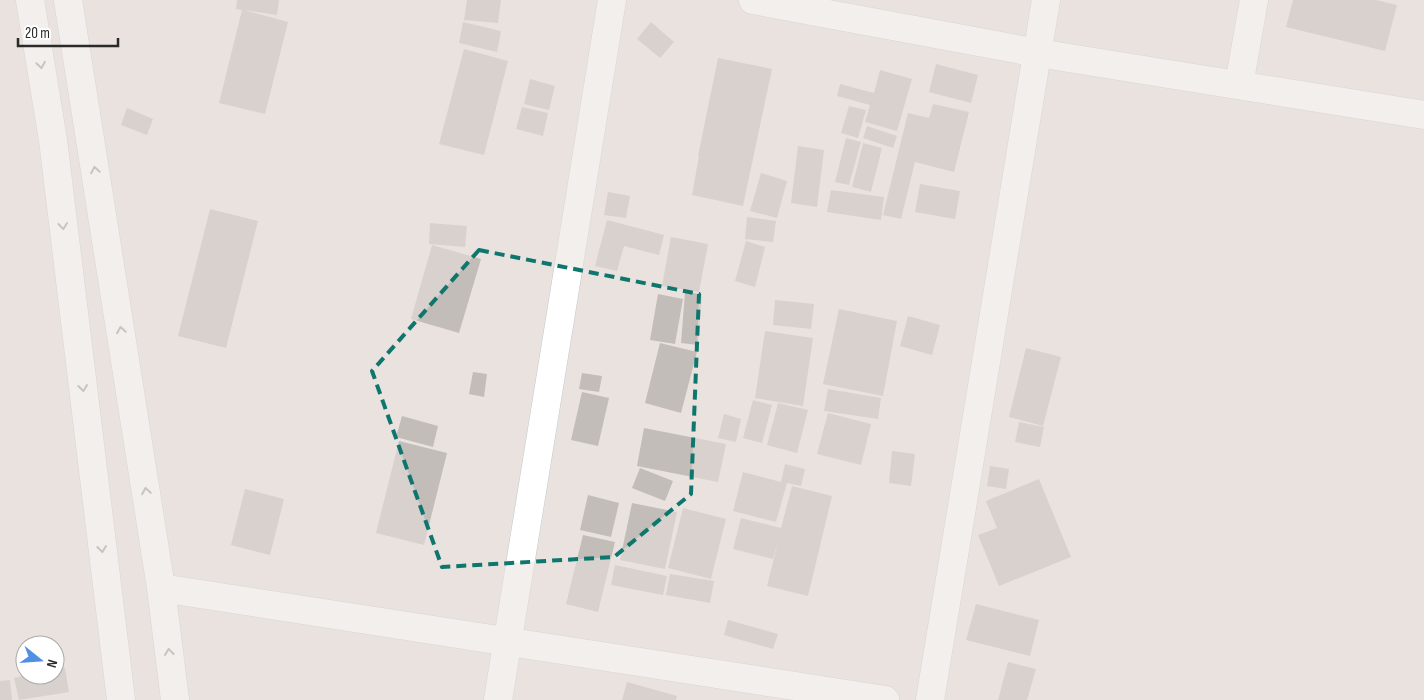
<svg xmlns="http://www.w3.org/2000/svg" width="1424" height="700" viewBox="0 0 1424 700" font-family="'Sofia Sans Condensed',sans-serif">
<style>
.building{fill:#c3bdb9}
.lines{fill:none;stroke-linecap:round;stroke-linejoin:round}
.street-casing{stroke:#c2c8cf;stroke-width:29}
.secondary-casing{stroke:#c2c8cf;stroke-width:29}
.street{stroke:#fff;stroke-width:28}
.secondary{stroke:#fff;stroke-width:28}
.oneway{stroke:#9f9f9f}
.marked{fill:none;stroke:#0f766e;stroke-width:4;stroke-dasharray:10 6;stroke-linejoin:round}
</style>
<rect width="100%" height="100%" fill="#eae2de"/>
<!-- building -->
<g class="building">
<polygon points="237,0 279,0 277,15 244,10 288,22 265,114 219,103 242,10 236,9"/>
<polygon points="467,0 501,0 498,23 464,20"/>
<polygon points="1293,0 1376,0 1397,5 1385,51 1286,27"/>
<polygon points="463,22 501,31 497,52 459,43"/>
<polygon points="651,22 674,42 660,58 637,39"/>
<polygon points="464,49 508,61 484,155 439,144"/>
<polygon points="718,58 772,69 743,206 692,195 699,156 698,156"/>
<polygon points="936,64 978,75 971,103 929,92"/>
<polygon points="880,70 912,79 897,131 865,122 870,105 837,96 840,84 874,93"/>
<polygon points="530,79 555,86 549,110 524,104"/>
<polygon points="933,104 969,112 954,172 915,162 901,219 883,215 908,113 929,118"/>
<polygon points="849,106 866,110 858,138 841,133"/>
<polygon points="522,107 548,113 543,136 516,129"/>
<polygon points="127,108 153,119 147,135 121,125"/>
<polygon points="867,126 897,136 893,148 863,138"/>
<polygon points="846,138 861,142 849,185 835,182"/>
<polygon points="863,143 882,148 871,192 852,187"/>
<polygon points="798,146 824,150 817,207 791,203"/>
<polygon points="761,173 787,181 777,218 750,211"/>
<polygon points="920,184 960,191 955,219 915,212"/>
<polygon points="831,190 884,197 881,220 827,212"/>
<polygon points="608,192 630,196 626,218 604,215"/>
<polygon points="210,209 258,221 226,348 178,336"/>
<polygon points="747,217 776,221 773,242 745,239"/>
<polygon points="607,220 664,235 659,255 624,246 617,271 595,266"/>
<polygon points="430,223 467,226 465,247 429,244"/>
<polygon points="671,237 708,244 699,292 662,286"/>
<polygon points="746,241 765,247 755,287 735,281"/>
<polygon points="432,245 481,259 459,333 411,319"/>
<polygon points="685,292 702,294 698,345 681,343"/>
<polygon points="658,294 683,299 675,344 650,340"/>
<polygon points="775,300 814,304 811,329 773,325"/>
<polygon points="839,309 897,321 883,396 823,384"/>
<polygon points="908,316 940,325 932,355 900,346"/>
<polygon points="765,331 813,338 803,406 755,398"/>
<polygon points="660,343 697,352 681,413 645,403"/>
<polygon points="1026,348 1061,357 1043,426 1009,417"/>
<polygon points="473,372 487,374 484,397 469,394"/>
<polygon points="582,373 602,376 599,392 579,389"/>
<polygon points="828,389 881,398 878,419 824,411"/>
<polygon points="582,392 609,398 598,446 571,440"/>
<polygon points="753,400 772,405 762,443 743,438"/>
<polygon points="778,403 808,410 797,453 767,445"/>
<polygon points="828,413 871,424 861,465 817,454"/>
<polygon points="724,414 741,419 736,442 718,438"/>
<polygon points="402,416 438,426 433,447 396,437"/>
<polygon points="1019,422 1044,427 1040,447 1015,442"/>
<polygon points="644,428 726,444 718,482 637,466"/>
<polygon points="399,441 447,453 424,545 376,533"/>
<polygon points="892,451 915,454 911,486 889,483"/>
<polygon points="785,464 805,469 801,486 787,483 776,522 733,511 743,472 781,482"/>
<polygon points="990,466 1009,469 1006,489 987,486"/>
<polygon points="640,468 673,481 665,501 632,488"/>
<polygon points="1039,479 1071,557 999,586 978,535 997,528 986,501"/>
<polygon points="792,486 832,496 808,596 767,586 779,538 773,559 733,549 741,518 781,528"/>
<polygon points="245,489 284,499 270,555 231,545"/>
<polygon points="588,495 619,503 611,537 580,530"/>
<polygon points="632,503 677,512 665,569 620,560"/>
<polygon points="683,508 726,519 711,579 668,568"/>
<polygon points="583,535 615,542 598,612 566,604"/>
<polygon points="615,565 667,576 663,595 611,585"/>
<polygon points="670,574 714,581 710,603 666,595"/>
<polygon points="976,604 1039,620 1030,656 966,640"/>
<polygon points="728,620 778,634 773,649 724,635"/>
<polygon points="1008,662 1036,669 1027,700 998,700"/>
<polygon points="65,668 69,692 19,700 14,678 27,675 55,675 55,669"/>
<polygon points="10,680 12,700 0,700 0,681"/>
<polygon points="627,682 677,696 676,700 622,700"/>
</g>
<g class="lines">
<!-- street casing -->
<g class="street-casing">
<g id="street">
<polyline points="1239,85 1254,0"/>
<polyline points="161,588 885,700"/>
<polyline points="498,700 612,0"/>
<polyline points="930,700 1046,0"/>
</g>
</g>
<!-- secondary casing -->
<g class="secondary-casing">
<g id="secondary">
<polyline points="30,0 53,140 121,700"/>
<polyline points="68,0 161,588 175,700"/>
<polyline points="753,0 1038,53 1424,115"/>
</g>
</g>
<!-- street -->
<use href="#street" class="street"/>
<!-- secondary -->
<use href="#secondary" class="secondary"/>
</g>
<!-- one-way arrows -->
<defs><path id="oneway-chevron" d="M-2-3.5L2.5 0L-2 3.5" fill="none" stroke-width="1.6" stroke-linecap="round" stroke-linejoin="round" transform="scale(1.25)"/></defs>
<g class="oneway">
<use href="#oneway-chevron" transform="translate(41 65) rotate(81)"/>
<use href="#oneway-chevron" transform="translate(95 170) rotate(-99)"/>
<use href="#oneway-chevron" transform="translate(63 226) rotate(83)"/>
<use href="#oneway-chevron" transform="translate(121 330) rotate(-99)"/>
<use href="#oneway-chevron" transform="translate(83 388) rotate(83)"/>
<use href="#oneway-chevron" transform="translate(146 491) rotate(-99)"/>
<use href="#oneway-chevron" transform="translate(102 549) rotate(83)"/>
<use href="#oneway-chevron" transform="translate(169 652) rotate(-97)"/>
</g>
<!-- marked area -->
<path d="M0 0H1424V700H0ZM479,250l220,44 -8,200 -77,63 -172,10 -70,-196z" fill="#eae2de" fill-opacity=".55" fill-rule="evenodd"/>
<path class="marked" d="M479,250l220,44 -8,200 -77,63 -172,10 -70,-196z"/>
<!-- north arrow -->
<g transform="translate(40 660) rotate(107)"><circle r="24" fill="#ffffff" stroke="#aaaaaa"/>
<path d="M0-4L9 19L0 12L-9 19Z" fill="#518fe4"/>
<text y="-8" font-size="14" font-weight="bold" text-anchor="middle" fill="#2a2a2a">N</text>
</g>
<!-- scale -->
<path d="M18 38v8h100v-8" fill="none" stroke="#2a2a2a" stroke-width="2.5"/>
<text x="25" y="38" font-size="15" fill="#2a2a2a" stroke="#ffffff" stroke-width="4" paint-order="stroke">20 m</text>
</svg>
